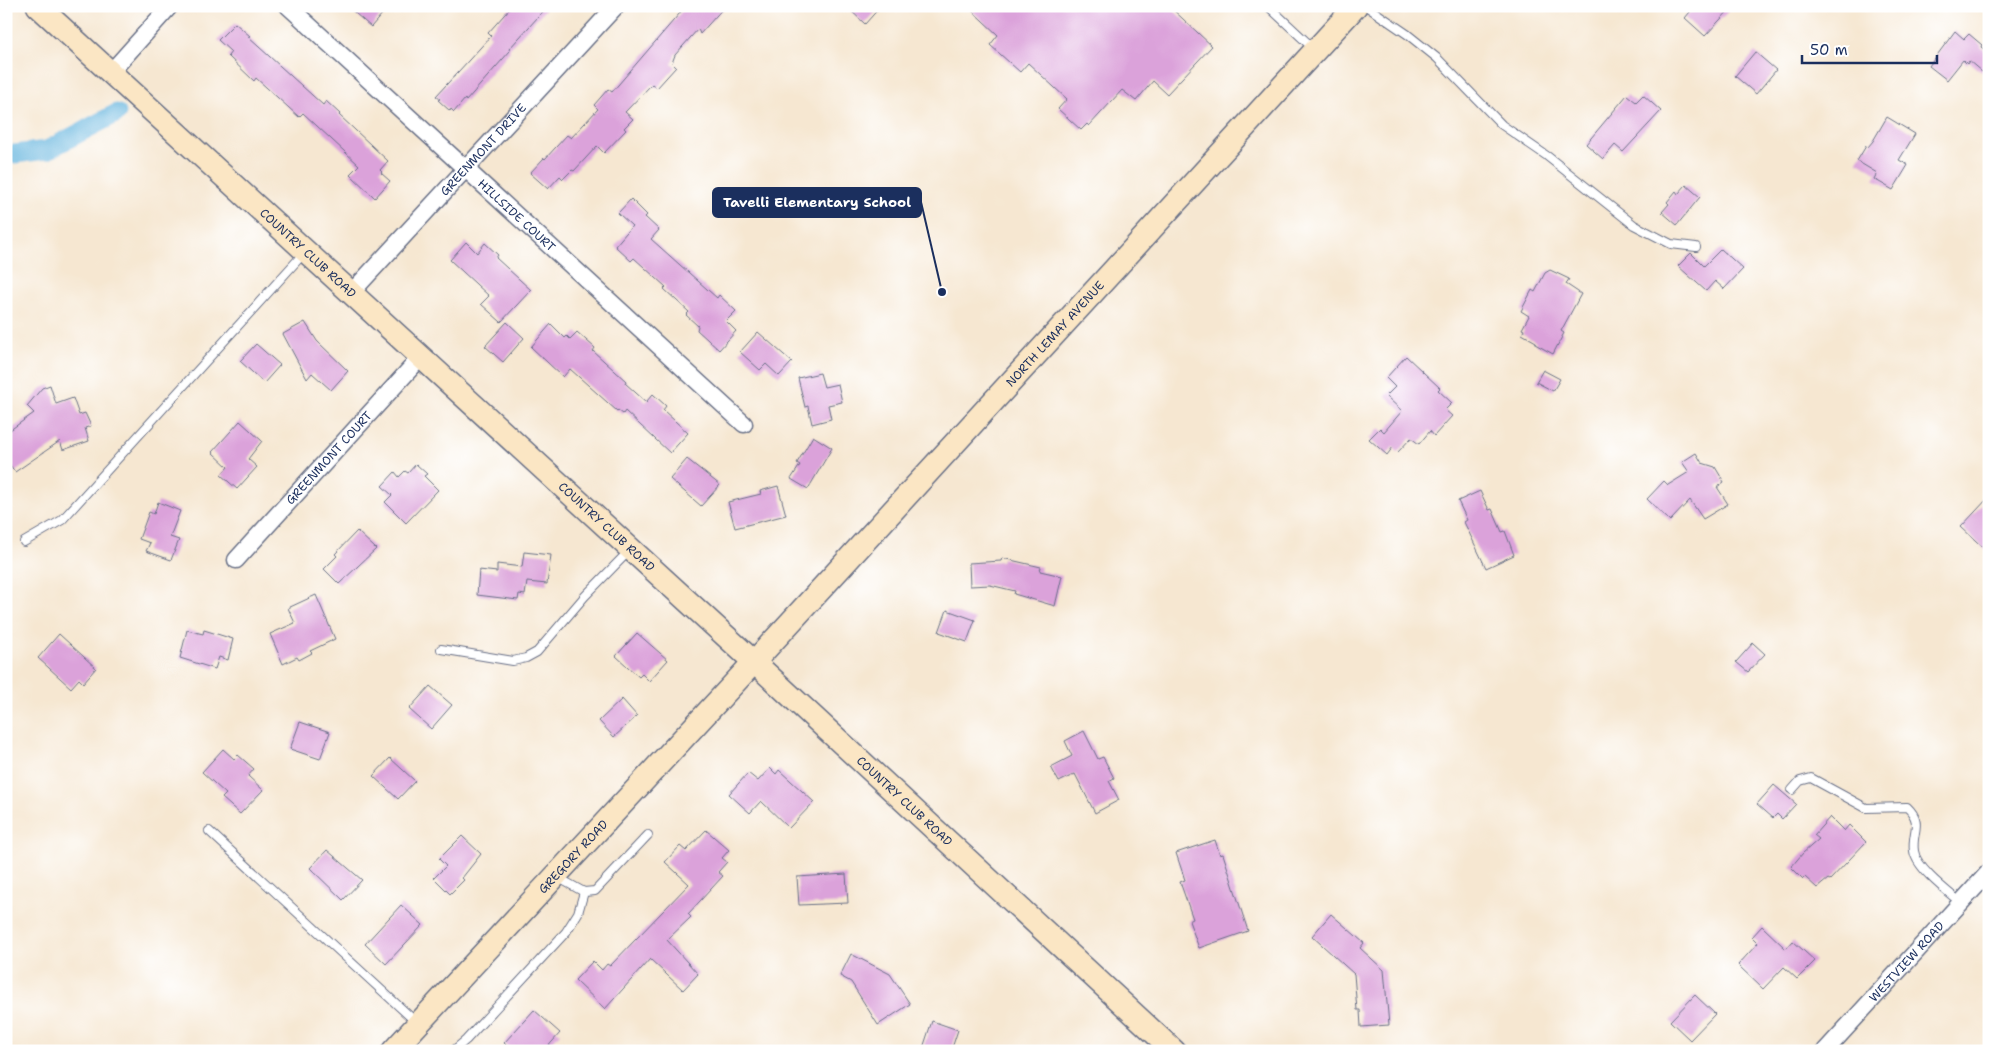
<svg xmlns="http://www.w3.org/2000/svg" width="1995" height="1057" viewBox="0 0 1995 1057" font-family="'Shantell Sans',sans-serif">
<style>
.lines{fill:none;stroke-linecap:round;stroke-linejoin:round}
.canal{stroke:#62b3dd;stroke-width:19}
.building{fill:#dba2da}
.lane-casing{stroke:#686f86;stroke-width:10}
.street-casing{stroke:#686f86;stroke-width:19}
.secondary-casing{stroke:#686f86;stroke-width:25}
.lane{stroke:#fff;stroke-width:8}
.street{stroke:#fff;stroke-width:16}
.secondary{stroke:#fbe6c4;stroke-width:22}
.labels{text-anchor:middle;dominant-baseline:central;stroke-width:4.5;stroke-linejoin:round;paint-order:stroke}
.street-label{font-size:12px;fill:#1b2f5e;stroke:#fff}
.leader{fill:none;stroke:#1b2f5e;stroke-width:2}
.callout-dot{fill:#1b2f5e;stroke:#fff;stroke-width:2}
.callout{fill:#1b2f5e;stroke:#1b2f5e;stroke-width:2}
.callout-label{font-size:14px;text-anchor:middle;font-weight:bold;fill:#fff}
</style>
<rect width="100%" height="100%" fill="#fff"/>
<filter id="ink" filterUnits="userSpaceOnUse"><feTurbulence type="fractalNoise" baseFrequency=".02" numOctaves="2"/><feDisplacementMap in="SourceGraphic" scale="10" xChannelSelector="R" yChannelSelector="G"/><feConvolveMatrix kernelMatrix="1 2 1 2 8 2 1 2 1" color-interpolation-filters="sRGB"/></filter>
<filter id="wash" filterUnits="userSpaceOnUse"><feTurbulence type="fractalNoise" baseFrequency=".0096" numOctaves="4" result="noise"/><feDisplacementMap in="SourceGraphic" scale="20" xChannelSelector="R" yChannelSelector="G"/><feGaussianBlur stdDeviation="1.12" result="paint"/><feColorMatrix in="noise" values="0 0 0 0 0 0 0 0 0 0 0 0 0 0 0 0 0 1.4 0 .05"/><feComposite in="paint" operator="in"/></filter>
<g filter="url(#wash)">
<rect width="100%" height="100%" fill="#f6e7d1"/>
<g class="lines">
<!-- canal -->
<polyline class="canal" points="6,155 47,150 117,113"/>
</g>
<g id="blocks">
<!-- building -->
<g class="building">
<polygon points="347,6 389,6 371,27"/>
<polygon points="512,6 548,6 509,49 510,51 466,101 465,99 454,112 451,109 450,111 438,100 440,99 436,96 491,36 488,33"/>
<polygon points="686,6 725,6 700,34 698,29 675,55 672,63 676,67 657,88 652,84 625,112 633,119 624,128 626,130 604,153 597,146 574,171 572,170 563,179 560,176 548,189 530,173 544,158 545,159 567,135 571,138 598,109 594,105 608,89 612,92"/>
<polygon points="846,6 881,6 865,24"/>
<polygon points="967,6 1169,6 1212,46 1167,94 1153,81 1136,101 1122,90 1089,126 1087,124 1081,130 1058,109 1067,99 1028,63 1020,72 990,45 998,35"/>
<polygon points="1695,6 1733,6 1705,36 1685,18"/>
<polygon points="235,23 250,36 248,37 323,105 326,101 340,114 339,115 388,161 380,170 382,172 381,173 390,181 375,198 350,174 359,165 303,113 299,117 256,78 254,81 228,56 231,52 218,40"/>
<polygon points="1955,31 1964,39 1969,34 1982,45 1981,47 1989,53 1989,65 1982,72 1969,61 1967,64 1963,60 1947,80 1929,66"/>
<polygon points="1755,52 1776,70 1756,94 1735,76"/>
<polygon points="1627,95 1636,102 1643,95 1661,111 1623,152 1615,145 1603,159 1586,144"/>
<polygon points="1887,117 1915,134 1899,160 1908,165 1893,190 1874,179 1877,173 1857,161 1866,146 1868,147 1873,141"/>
<polygon points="1686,185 1700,197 1677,225 1662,212 1669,204 1667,202 1676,191 1678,194"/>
<polygon points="631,199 647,215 645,217 659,230 651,239 717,298 719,295 736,311 726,321 736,331 719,350 697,330 698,326 686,315 689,312 664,289 666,287 634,258 631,261 615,246 632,226 618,213"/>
<polygon points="466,242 477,253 485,243 498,255 496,258 531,290 501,322 481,304 489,296 450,260"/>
<polygon points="1721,249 1743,269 1724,289 1715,281 1706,291 1678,266 1691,253 1704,266"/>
<polygon points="1550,270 1569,279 1566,284 1581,294 1561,331 1564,333 1553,354 1535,344 1536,342 1522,334 1524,330 1522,329 1529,316 1521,311 1532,290 1535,292 1545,273"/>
<polygon points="305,322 317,341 348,371 331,390 312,373 307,379 283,334"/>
<polygon points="507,322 524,338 503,362 485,346"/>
<polygon points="551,324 565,338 567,336 570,339 577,332 595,348 593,351 626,381 625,383 646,402 653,394 666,406 663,410 688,433 670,453 625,411 623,414 618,410 617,411 570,369 563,377 531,347"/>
<polygon points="758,332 792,362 779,376 766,364 760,370 740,352"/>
<polygon points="256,344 280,365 264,383 240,361"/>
<polygon points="1406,356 1440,388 1438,390 1452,403 1445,410 1452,416 1434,436 1430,431 1419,444 1411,438 1398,452 1393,447 1387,455 1369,439 1380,428 1384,432 1402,411 1386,396 1395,387 1386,378"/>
<polygon points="1543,370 1560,379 1553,391 1536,382"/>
<polygon points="820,373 824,387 838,384 842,402 828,405 831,419 812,424 808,406 805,407 798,378"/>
<polygon points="50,385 56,404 73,398 79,415 85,413 91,426 85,428 89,441 63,450 60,441 15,472 6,459 6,433 34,413 27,406 42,388"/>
<polygon points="240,421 262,441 248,459 257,467 237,489 221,475 228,467 212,452"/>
<polygon points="813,436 832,448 808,489 791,479 800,465 797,463"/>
<polygon points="1696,453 1702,463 1715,467 1724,482 1717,487 1728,504 1703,519 1690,500 1670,521 1647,499 1664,481 1668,485 1689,472 1682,462"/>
<polygon points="687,459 720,485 701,506 670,479"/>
<polygon points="416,464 427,474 424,476 438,490 406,523 385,502 392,495 382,486 395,472 399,477 405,471 408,473"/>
<polygon points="778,486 786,515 735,528 728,502 761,494 760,491"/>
<polygon points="1480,491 1489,510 1492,509 1502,532 1505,531 1514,555 1486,568 1464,522 1467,520 1458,501"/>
<polygon points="1989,497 1989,553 1961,527"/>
<polygon points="158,502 180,511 170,537 179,540 171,560 146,551 150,543 139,539 149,512 154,514"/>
<polygon points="357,531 376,549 339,584 324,569 337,556 335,554"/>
<polygon points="524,552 551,555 547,584 527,582 525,595 519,594 518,600 477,595 479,570 497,572 497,564 522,567"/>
<polygon points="1002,558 1041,567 1040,571 1062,576 1055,606 1014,594 1015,591 990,585 970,586 969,563 1001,561"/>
<polygon points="316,595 335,639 310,651 312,653 299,660 297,657 283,664 270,634 295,623 288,608"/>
<polygon points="947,610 975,620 967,642 939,632"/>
<polygon points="187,630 203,634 204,630 233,639 228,660 219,657 215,669 180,658"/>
<polygon points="637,633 668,660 649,681 642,674 639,677 616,656"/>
<polygon points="59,634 96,668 83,683 79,679 71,688 38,658"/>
<polygon points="1753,643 1765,654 1748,672 1736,662"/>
<polygon points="430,686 452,705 431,729 409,709"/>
<polygon points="622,699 637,716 614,737 599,721"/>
<polygon points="300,722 330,732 320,759 290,749"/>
<polygon points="1084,731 1098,759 1103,757 1114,778 1109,781 1119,800 1095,813 1075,774 1059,782 1051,767 1072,756 1065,741"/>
<polygon points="223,749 234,759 238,755 254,769 248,776 263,790 240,814 222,798 226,794 202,772"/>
<polygon points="390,758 415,781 398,799 373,776"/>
<polygon points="770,768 776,774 779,770 814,802 789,828 761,801 750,813 729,794 748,773 758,781"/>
<polygon points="1774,785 1796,804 1782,819 1777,814 1773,818 1757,804"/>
<polygon points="1830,817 1844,831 1849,825 1866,842 1830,880 1828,879 1817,888 1805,877 1803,879 1791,867 1803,853 1819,839 1814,835"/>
<polygon points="706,830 729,850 722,858 727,862 718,872 723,876 688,914 691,917 667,940 698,974 683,990 650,959 605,1009 575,980 593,961 602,970 607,964 610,966 689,884 665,862 680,846 686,851"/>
<polygon points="462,836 481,854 462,878 464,880 450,894 434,878 446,866 439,859"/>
<polygon points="1215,840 1220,855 1223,854 1248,931 1199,948 1189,921 1193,919 1180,882 1185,880 1176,853"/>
<polygon points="327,850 362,880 343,900 310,868"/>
<polygon points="846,874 848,903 799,905 797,877"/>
<polygon points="401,905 423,925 386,964 365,944"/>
<polygon points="1331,914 1364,943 1360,948 1384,970 1389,1025 1361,1027 1360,1010 1357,1010 1354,974 1312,936"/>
<polygon points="1762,926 1786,949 1793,941 1815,961 1797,979 1784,967 1763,989 1738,965 1758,943 1752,937"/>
<polygon points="851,954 890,974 910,1004 878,1025 851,982 840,976"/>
<polygon points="1695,995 1715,1014 1690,1040 1670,1021"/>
<polygon points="534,1010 560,1033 544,1051 513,1051 504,1043"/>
<polygon points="932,1021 958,1030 951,1051 922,1051"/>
</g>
</g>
</g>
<g filter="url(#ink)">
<use href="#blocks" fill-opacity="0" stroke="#686f86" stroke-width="1"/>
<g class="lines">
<!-- lane casing -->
<g class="lane-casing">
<g id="lane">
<polyline points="1268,6 1314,49"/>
<polyline points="1366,6 1407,34 1437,58 1502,125 1547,156 1634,225 1671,244 1696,247"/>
<polyline points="24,542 62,520 304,253"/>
<polyline points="441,649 513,661 526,658 537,652 585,596 629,551"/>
<path d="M1792,790l8,-9 11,-3 55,30 41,-1c17,16 4,25 7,44 2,17 34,41 47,52"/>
<polyline points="209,831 417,1023"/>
<polyline points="557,877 584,892 595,891 648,835"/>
<polyline points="453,1051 466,1040 566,932 578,913 584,892"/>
</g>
</g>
<!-- street casing -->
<g class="street-casing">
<g id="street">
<path id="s1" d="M288,6l456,418"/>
<polyline points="110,73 170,6"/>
<path id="s2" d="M351,293l265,-287"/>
<path id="s3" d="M236,560l185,-203"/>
<path id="s4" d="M1825,1051l164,-179"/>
</g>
</g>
<!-- secondary casing -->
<g class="secondary-casing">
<g id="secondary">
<path id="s5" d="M38,6l716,656 420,389"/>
<path id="s6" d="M393,1051l361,-389 602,-656"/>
</g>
</g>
<!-- lane -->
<use href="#lane" class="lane"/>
<!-- street -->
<use href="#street" class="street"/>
<!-- secondary -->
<use href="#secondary" class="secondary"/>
</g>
</g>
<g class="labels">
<!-- street labels -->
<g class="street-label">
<text stroke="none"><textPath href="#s2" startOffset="195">GREENMONT DRIVE</textPath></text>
<text stroke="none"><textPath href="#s1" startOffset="310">HILLSIDE COURT</textPath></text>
<text stroke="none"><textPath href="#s5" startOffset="366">COUNTRY CLUB ROAD</textPath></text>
<text stroke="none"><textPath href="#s6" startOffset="976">NORTH LEMAY AVENUE</textPath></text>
<text stroke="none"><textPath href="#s3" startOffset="138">GREENMONT COURT</textPath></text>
<text stroke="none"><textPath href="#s5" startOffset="771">COUNTRY CLUB ROAD</textPath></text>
<text stroke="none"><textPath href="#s5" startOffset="1176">COUNTRY CLUB ROAD</textPath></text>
<text stroke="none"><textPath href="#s6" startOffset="265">GREGORY ROAD</textPath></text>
<text stroke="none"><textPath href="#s4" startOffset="121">WESTVIEW ROAD</textPath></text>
</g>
</g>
<!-- callouts -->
<path class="leader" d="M942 292L921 202"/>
<circle class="callout-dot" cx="942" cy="292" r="5"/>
<rect class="callout" x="713" y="188" width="208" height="29" rx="5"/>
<g class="callout-label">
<text x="817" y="207">Tavelli Elementary School</text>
</g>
<!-- margin -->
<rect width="1995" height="1057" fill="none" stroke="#fff" stroke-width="25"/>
<!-- scale -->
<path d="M1802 55v8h135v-8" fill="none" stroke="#1b2f5e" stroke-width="2.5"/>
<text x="1810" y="55" font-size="15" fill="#1b2f5e" stroke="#ffffff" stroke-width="4" paint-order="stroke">50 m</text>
</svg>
